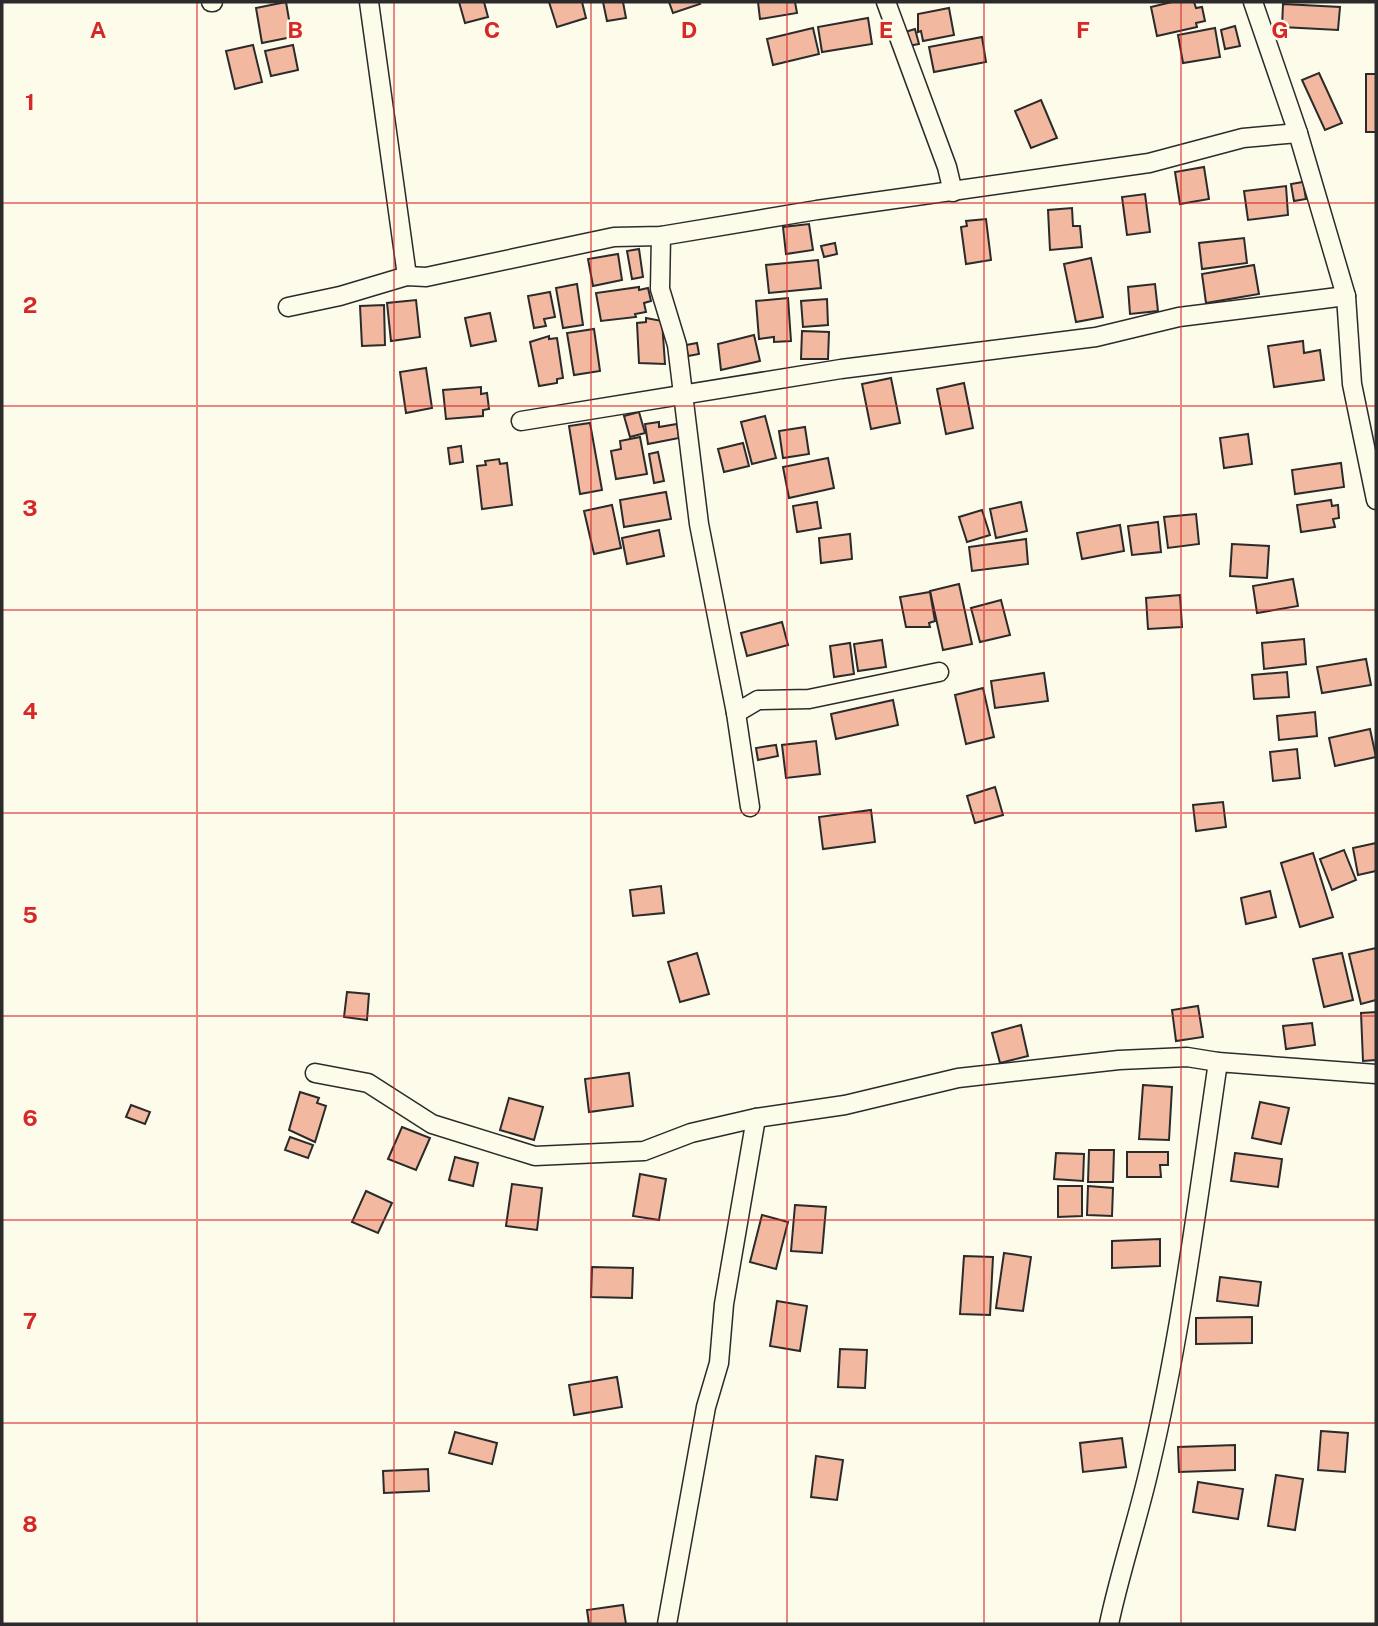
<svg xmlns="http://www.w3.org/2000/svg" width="1378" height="1626" viewBox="0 0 1378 1626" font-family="'Public Sans',sans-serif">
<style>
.building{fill:#f2b8a0;stroke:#2b2b2b;stroke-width:2}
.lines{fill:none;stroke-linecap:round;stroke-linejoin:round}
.minor-casing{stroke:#2b2b2b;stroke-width:21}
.minor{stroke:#fdfbea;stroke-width:18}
.grid{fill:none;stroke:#d62828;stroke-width:2;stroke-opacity:0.55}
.grid-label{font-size:23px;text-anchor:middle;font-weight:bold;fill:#d62828;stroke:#fdfbea;stroke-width:5;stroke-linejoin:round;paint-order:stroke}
</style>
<rect width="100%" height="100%" fill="#fdfbea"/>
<!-- building -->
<g class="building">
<polygon points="286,2 292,37 262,43 256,8"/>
<polygon points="459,2 484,2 488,17 465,23"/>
<polygon points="549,2 582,2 586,18 557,27"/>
<polygon points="603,2 623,2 626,18 607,21"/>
<polygon points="669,2 699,2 700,4 673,13"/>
<polygon points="758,2 795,2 797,13 760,19"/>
<polygon points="1172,2 1194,2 1196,8 1202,7 1205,21 1196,23 1197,27 1157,36 1151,7"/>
<polygon points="1283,4 1340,7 1338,30 1282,27"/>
<polygon points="949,8 954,35 923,41 921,31 918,32 918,14"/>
<polygon points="868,18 872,44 822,52 818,27"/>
<polygon points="1235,26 1240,46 1225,49 1221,30"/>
<polygon points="813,28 819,54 773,65 767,39"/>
<polygon points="1215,28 1220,57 1183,63 1178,35"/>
<polygon points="915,29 919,44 908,46 905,32"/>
<polygon points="982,37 986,62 934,72 929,47"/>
<polygon points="253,45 262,82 235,89 226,51"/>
<polygon points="293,45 298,70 271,76 265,51"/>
<polygon points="1319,73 1342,123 1325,130 1302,80"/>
<rect x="1366" y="74" width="10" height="58"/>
<polygon points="1041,100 1057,138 1031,148 1015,111"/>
<polygon points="1204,167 1209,199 1180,204 1175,172"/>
<polygon points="1303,182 1306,199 1294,201 1291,184"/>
<polygon points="1286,186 1288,215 1248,220 1244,191"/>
<polygon points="1145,194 1150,232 1127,235 1122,197"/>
<polygon points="1072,208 1073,226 1080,226 1082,247 1050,250 1048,210"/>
<polygon points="986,219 991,260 966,264 961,227 967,226 966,221"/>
<polygon points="809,224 813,250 786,254 783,227"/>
<polygon points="1244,238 1247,263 1202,269 1199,243"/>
<polygon points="835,243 837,254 824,257 821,246"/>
<polygon points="639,249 643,277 632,279 627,251"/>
<polygon points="618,254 622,280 593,286 588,259"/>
<polygon points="1091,258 1103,317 1076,322 1064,264"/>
<polygon points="818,260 821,288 769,293 766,265"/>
<polygon points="1254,265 1259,294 1206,303 1202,274"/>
<polygon points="577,284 583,325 563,328 556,288"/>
<polygon points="1155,284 1158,311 1130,314 1128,287"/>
<polygon points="639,287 639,290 648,288 651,301 644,303 646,312 635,314 636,317 601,321 596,293"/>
<polygon points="550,292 555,317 544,319 546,326 534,328 528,296"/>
<polygon points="788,298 791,341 774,342 774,337 759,339 756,301"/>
<polygon points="827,299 828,325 803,327 801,301"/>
<polygon points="416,300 420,337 391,341 387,303"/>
<polygon points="384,305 385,345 362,346 360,306"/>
<polygon points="490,313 496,341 471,346 465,318"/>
<polygon points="646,318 662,321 665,364 639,363 637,323 646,322"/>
<polygon points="594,329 600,371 574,375 567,333"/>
<polygon points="802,331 829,332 828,359 801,359"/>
<polygon points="754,335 760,361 721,370 718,344"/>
<polygon points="549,336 549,339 557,338 563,378 557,379 557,383 539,386 530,342"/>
<polygon points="1303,341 1304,353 1320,350 1324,380 1274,387 1268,346"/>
<polygon points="697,343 699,354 688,356 686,345"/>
<polygon points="426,368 432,408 406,413 400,372"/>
<polygon points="891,378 900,423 871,429 862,384"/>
<polygon points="964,383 973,428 946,434 937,389"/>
<polygon points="481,387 481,394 487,393 489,409 483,410 483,416 446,419 443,390"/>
<polygon points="639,412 645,433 630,437 624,416"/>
<polygon points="765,416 776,458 752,464 741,422"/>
<polygon points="659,422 659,427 677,424 679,438 648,444 645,424"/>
<polygon points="590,423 602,490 580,494 569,426"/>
<polygon points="805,427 809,454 783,458 779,431"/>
<polygon points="1248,434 1252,464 1224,468 1220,438"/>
<polygon points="640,437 647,474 616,479 611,451 621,449 620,441"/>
<polygon points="743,443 749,466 724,472 718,449"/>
<polygon points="461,446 463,462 450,464 448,448"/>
<polygon points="658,452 664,481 654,483 649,454"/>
<polygon points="828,458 834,488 789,498 783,467"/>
<polygon points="499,459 500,464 507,463 512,505 482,509 477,466 486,465 485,461"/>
<polygon points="1341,463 1344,487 1295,494 1292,470"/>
<polygon points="666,492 671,519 624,527 620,500"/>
<polygon points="1331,500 1332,506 1338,505 1339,518 1333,519 1335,527 1301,532 1297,505"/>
<polygon points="817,502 821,528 797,532 793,506"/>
<polygon points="1021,502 1027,531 996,538 990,509"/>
<polygon points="612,505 621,548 594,554 584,511"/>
<polygon points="982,510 990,535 967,542 959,517"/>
<polygon points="1196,514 1199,544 1168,548 1164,517"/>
<polygon points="1158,522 1161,552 1132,555 1128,526"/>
<polygon points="1120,525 1124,551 1082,559 1077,533"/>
<polygon points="659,530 664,556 627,564 622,538"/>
<polygon points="850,534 852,559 821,563 819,538"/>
<polygon points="1026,539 1028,564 972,571 969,547"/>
<polygon points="1232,544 1269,546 1267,578 1230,576"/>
<polygon points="1293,579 1298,606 1257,613 1253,586"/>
<polygon points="959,584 972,644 943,650 930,591"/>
<polygon points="930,592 935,621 929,623 930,627 906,627 900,597"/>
<polygon points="1180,595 1182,627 1148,629 1146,598"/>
<polygon points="1001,600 1010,635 980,642 971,608"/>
<polygon points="782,622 788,645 747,656 741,633"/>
<polygon points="1304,639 1306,664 1264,669 1262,643"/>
<polygon points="882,640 886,667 858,671 854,644"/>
<polygon points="850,643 854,674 834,677 830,646"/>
<polygon points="1366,659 1371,685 1322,693 1317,667"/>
<polygon points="1287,672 1289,697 1254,699 1252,675"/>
<polygon points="1044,673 1048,701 995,708 991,681"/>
<polygon points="983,688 994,737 966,744 955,695"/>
<polygon points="893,700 898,725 836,739 831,714"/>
<polygon points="1315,712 1317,736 1279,740 1277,716"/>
<polygon points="1370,729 1376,757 1335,766 1329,738"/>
<polygon points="816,741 820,774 786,778 782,745"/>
<polygon points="776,745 778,756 758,760 756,748"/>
<polygon points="1297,749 1300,778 1273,781 1270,752"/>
<polygon points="995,787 1003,815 975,823 967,796"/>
<polygon points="1223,802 1226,827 1196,831 1193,805"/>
<polygon points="871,810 875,842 823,849 819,817"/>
<polygon points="1376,843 1376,871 1358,875 1353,848"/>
<polygon points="1344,850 1356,880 1332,890 1320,859"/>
<polygon points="1313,853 1333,917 1300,927 1281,863"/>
<polygon points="661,886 664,913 633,916 630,890"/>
<polygon points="1270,891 1276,917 1246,924 1241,898"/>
<polygon points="1376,948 1376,1000 1361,1004 1349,954"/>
<polygon points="697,953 709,994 680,1002 668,962"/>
<polygon points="1342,953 1353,1000 1324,1007 1313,959"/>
<polygon points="347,992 369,994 367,1020 344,1017"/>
<polygon points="1198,1006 1203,1037 1176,1041 1172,1010"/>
<polygon points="1376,1012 1376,1060 1363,1061 1361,1013"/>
<polygon points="1312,1023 1315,1045 1286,1049 1283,1026"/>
<polygon points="1021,1025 1028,1056 1000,1063 992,1033"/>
<polygon points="629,1073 633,1106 589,1112 585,1079"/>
<polygon points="1143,1085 1172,1087 1169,1140 1139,1139"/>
<polygon points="300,1092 319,1098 317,1103 326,1106 315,1142 289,1130"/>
<polygon points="509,1098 543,1107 534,1140 500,1130"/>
<polygon points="1260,1102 1289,1108 1281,1144 1252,1138"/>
<polygon points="131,1105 150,1112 145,1124 126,1117"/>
<polygon points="402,1127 430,1138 416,1170 388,1159"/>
<polygon points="290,1137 313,1145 308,1158 285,1150"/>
<polygon points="1089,1150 1114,1150 1113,1182 1088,1182"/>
<polygon points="1127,1152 1168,1152 1168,1165 1160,1165 1161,1177 1127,1177"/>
<polygon points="1056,1153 1084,1154 1083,1181 1054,1179"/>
<polygon points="1235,1153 1282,1159 1278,1187 1231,1181"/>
<polygon points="455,1157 478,1163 473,1186 449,1180"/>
<polygon points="640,1174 666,1179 659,1220 633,1216"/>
<polygon points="512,1184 542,1188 537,1230 506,1226"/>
<polygon points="1058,1186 1082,1186 1082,1216 1058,1217"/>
<polygon points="1088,1186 1113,1188 1112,1216 1087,1215"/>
<polygon points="366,1191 392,1203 378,1233 352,1222"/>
<polygon points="795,1205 826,1207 822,1253 791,1251"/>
<polygon points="762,1215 788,1222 776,1269 750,1262"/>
<polygon points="1160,1239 1160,1266 1112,1268 1112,1241"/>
<polygon points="1004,1253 1031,1257 1023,1311 996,1308"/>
<polygon points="964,1256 993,1257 990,1315 960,1314"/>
<polygon points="592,1267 633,1268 632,1298 591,1297"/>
<polygon points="1220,1277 1261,1282 1258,1306 1217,1301"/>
<polygon points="777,1301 807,1306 800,1351 770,1346"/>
<polygon points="1252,1317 1252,1343 1196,1344 1196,1318"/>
<polygon points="840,1349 867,1350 865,1388 838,1387"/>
<polygon points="617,1377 622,1407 574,1415 569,1385"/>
<polygon points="1321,1431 1348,1433 1345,1472 1318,1470"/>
<polygon points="455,1432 497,1443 492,1464 449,1453"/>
<polygon points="1122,1438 1126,1467 1083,1472 1080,1443"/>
<polygon points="1235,1445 1235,1470 1179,1472 1178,1447"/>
<polygon points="816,1456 843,1460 837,1500 811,1497"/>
<polygon points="428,1469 429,1491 384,1493 383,1471"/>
<polygon points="1276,1475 1303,1479 1295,1530 1268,1526"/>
<polygon points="1198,1482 1243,1489 1238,1519 1193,1512"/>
<polygon points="623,1605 626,1624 589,1624 587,1610"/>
</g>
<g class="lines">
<!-- minor casing -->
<g class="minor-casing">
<g id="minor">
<polyline points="211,2 213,2"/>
<polyline points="369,2 407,276"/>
<polyline points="886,2 947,167 953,192"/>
<polyline points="1253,2 1298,133 1346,296 1352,384 1376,500"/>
<polyline points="661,236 660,289 677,345 699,524 736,713 750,807"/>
<polyline points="288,307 340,296 407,276 426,277 614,237 661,236 817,210 1149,163 1243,138 1298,133"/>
<polyline points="521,421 841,369 1096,337 1179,317 1346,296"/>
<polyline points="736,713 758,700 809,699 939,672"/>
<polyline points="315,1073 368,1083 432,1124 535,1156 644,1151 691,1133 756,1118 845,1105 958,1078 1119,1060 1187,1057 1218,1062"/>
<polyline points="667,1624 706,1407 719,1363 724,1304 756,1118"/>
<path d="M1109,1624c11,-52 28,-102 40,-154 32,-134 49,-272 69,-408l158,12"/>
</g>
</g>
<!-- minor -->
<use href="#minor" class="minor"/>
</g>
<!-- grid -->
<path class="grid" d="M197,2v1622M394,2v1622M591,2v1622M787,2v1622M984,2v1622M1181,2v1622M2,203h1374M2,406h1374M2,610h1374M2,813h1374M2,1016h1374M2,1220h1374M2,1423h1374"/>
<g class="grid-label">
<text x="98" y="38">A</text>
<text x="295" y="38">B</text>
<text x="492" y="38">C</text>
<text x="689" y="38">D</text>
<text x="886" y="38">E</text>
<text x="1083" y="38">F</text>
<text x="1280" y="38">G</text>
<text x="30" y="110">1</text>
<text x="30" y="313">2</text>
<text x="30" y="516">3</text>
<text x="30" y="719">4</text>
<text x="30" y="923">5</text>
<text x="30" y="1126">6</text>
<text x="30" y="1329">7</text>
<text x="30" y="1532">8</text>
</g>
<!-- border -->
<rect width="1378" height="1626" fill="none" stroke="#2b2b2b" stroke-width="7"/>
</svg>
